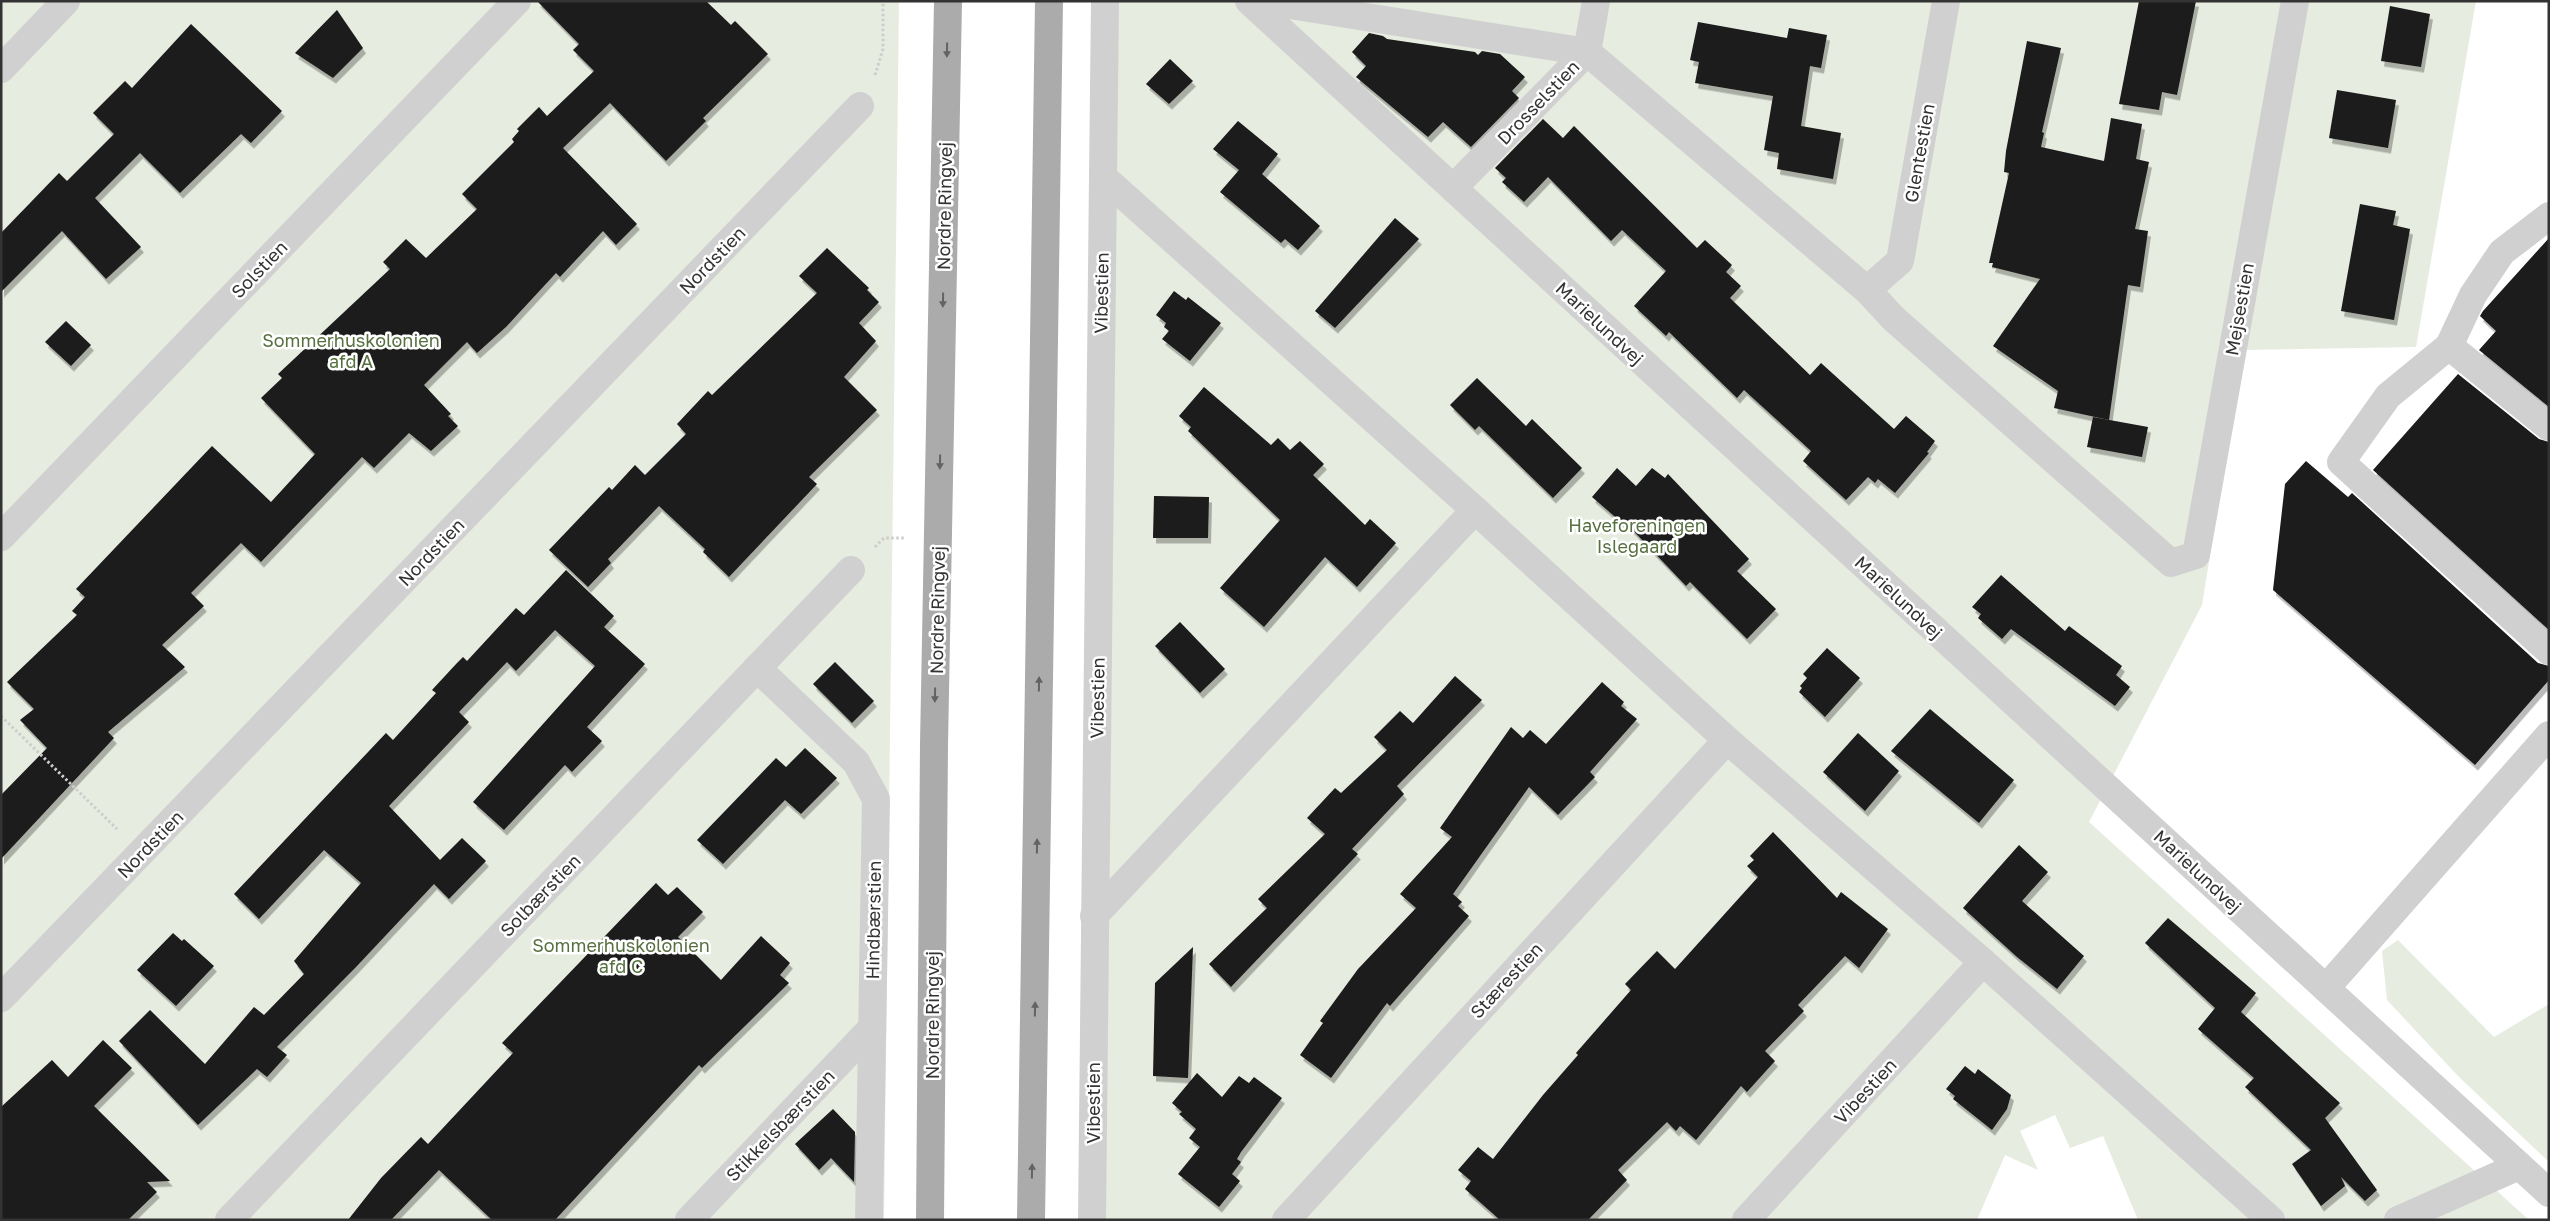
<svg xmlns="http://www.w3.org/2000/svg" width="2550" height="1221" viewBox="0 0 2550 1221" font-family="'Golos Text',sans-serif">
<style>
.green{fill:#e6ecdf}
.building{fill:#1a1a1a;filter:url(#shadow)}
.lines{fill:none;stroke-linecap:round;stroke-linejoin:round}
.path{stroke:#cdcdcd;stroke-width:3;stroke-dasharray:2.5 2.5;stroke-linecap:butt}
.minor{stroke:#d0d0d0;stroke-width:28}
.major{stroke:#ababab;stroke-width:28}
.oneway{fill:#636363}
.labels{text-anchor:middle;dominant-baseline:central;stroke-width:5;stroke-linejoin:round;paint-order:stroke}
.street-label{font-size:18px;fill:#333;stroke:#fff}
.park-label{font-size:18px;fill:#56703f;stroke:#fff}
</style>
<defs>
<filter id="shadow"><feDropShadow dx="3" dy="5.5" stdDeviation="0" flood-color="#0004"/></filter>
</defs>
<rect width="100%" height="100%" fill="#fff"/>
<!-- green -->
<g class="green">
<polygon points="1,1 899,1 884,1220 1,1220"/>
<polygon points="1114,1 2476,1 2416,347 2243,350 2202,605 2089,822 2529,1220 2138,1220 2103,1136 2070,1148 2055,1115 2020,1131 2038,1170 2005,1155 1977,1220 1091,1220"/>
<polygon points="2398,940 2494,1037 2549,1004 2549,1162 2458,1076 2387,1000 2382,951"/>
</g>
<!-- building -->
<g class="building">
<polygon points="537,1 706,1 731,25 735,21 768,54 703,118 706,121 666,161 610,103 563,148 637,224 616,245 603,231 560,277 556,273 506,327 477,353 467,342 424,385 451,414 448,416 458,426 431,451 409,433 374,468 362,457 261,562 241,543 191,593 204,606 162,645 185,667 108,732 114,738 1,859 1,795 47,748 20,720 34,709 7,682 77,615 72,611 85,597 76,589 212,446 271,502 315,454 261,398 282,378 278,374 390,269 383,262 406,239 426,258 477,209 462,194 514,142 512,139 519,131 517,129 539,107 547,116 594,71 573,50 579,44"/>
<polygon points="2139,1 2196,1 2177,95 2162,92 2159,110 2119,104"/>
<polygon points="2390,6 2430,14 2421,67 2381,61"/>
<polygon points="337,10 363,48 333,78 295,53"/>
<polygon points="1698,22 1787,38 1789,28 1827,35 1821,68 1810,66 1801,126 1841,133 1833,179 1777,169 1779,153 1764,150 1773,96 1695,83 1699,62 1690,60"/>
<polygon points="191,24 282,111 251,143 241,134 180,193 140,153 95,198 141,247 106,279 62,231 1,292 1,233 59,173 67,181 114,134 93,113 125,81 132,88"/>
<polygon points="1369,33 1383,36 1387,39 1475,52 1478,55 1482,51 1500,54 1525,77 1512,91 1519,98 1471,147 1443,122 1428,137 1356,77 1366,66 1352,52"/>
<polygon points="2027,41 2061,48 2042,132 2044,133 2041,147 2104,161 2111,118 2142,124 2136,159 2149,162 2135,229 2148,231 2140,287 2128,285 2109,420 2054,408 2058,391 1993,346 2040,279 1992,267 1993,263 1989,263 2009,173 2004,172 2006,151"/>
<polygon points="1170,59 1193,81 1169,104 1146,84"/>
<polygon points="2337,90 2396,100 2388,148 2329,138"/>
<polygon points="1543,119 1563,138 1574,126 1697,248 1705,240 1732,265 1726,272 1741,286 1730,298 1810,375 1821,363 1894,429 1906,416 1935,441 1927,452 1929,453 1895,493 1878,479 1875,483 1868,477 1846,500 1803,461 1811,451 1744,390 1737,398 1669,332 1666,336 1634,306 1666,271 1622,230 1611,241 1548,177 1524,202 1502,182 1506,178 1495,168"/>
<polygon points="1238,121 1278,154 1262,174 1320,226 1298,250 1285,239 1281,243 1220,192 1239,170 1213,149"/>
<polygon points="2360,204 2396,211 2393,225 2410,229 2394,320 2341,311"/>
<polygon points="1395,218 1419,239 1335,328 1315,311"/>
<polygon points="2549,238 2549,407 2479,350 2496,331 2480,316 2483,311"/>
<polygon points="827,248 869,288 867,290 879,302 859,323 876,341 844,377 877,410 809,477 817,484 729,577 703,552 705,549 659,506 608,559 611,563 588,587 549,550 609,487 612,490 635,465 645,475 686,434 677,424 708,391 712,395 817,293 799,276"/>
<polygon points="1174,291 1186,300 1188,297 1221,323 1190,361 1162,339 1169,331 1164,327 1166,323 1156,315"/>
<polygon points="66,321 91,345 71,366 45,342"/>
<polygon points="2458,374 2539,439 2549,442 2549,630 2373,470"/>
<polygon points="1477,378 1526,426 1532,419 1582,468 1553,498 1479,426 1475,430 1450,405"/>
<polygon points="1204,387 1271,445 1278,438 1290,450 1300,441 1324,464 1313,475 1365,525 1370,519 1396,543 1357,587 1325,557 1264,627 1220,588 1280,520 1188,431 1191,427 1179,416"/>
<polygon points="2093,417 2148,427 2142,457 2087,447"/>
<polygon points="2306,461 2348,497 2352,493 2538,663 2549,666 2549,680 2475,765 2273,590 2285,484"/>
<polygon points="1617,468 1636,486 1652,468 1665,478 1668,474 1749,559 1737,571 1776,609 1747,639 1690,582 1686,586 1623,520 1621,522 1592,497"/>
<polygon points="1154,496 1209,497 1208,538 1153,538"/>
<polygon points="566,570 614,616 604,627 645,664 587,727 602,741 572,772 565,765 504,830 473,802 595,666 555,630 516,671 507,662 459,712 469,722 389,806 440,860 462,838 486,861 449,899 434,884 356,967 277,1047 287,1055 267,1077 257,1069 198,1125 119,1041 150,1010 205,1064 254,1007 264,1015 304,974 294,961 361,883 324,850 259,919 234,894 386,733 393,740 436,693 432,690 457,663 463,657 467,661 516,608 524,615"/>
<polygon points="2001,575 2065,631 2069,626 2122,666 2116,675 2130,687 2115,706 2011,629 2002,639 1978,618 1981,614 1972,607"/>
<polygon points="1180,622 1225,669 1200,693 1155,646"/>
<polygon points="1827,648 1860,678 1825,717 1799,692 1802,688 1800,686 1807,678 1803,674"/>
<polygon points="835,662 874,701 852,723 813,684"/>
<polygon points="1455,676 1482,700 1397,786 1404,794 1352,849 1358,854 1231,987 1209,964 1267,908 1258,899 1325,834 1307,818 1335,788 1341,793 1387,750 1374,737 1400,711 1413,723"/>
<polygon points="1602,682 1624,702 1621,706 1637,719 1590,772 1595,777 1558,815 1529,787 1453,894 1462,902 1458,906 1469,916 1390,1006 1387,1003 1331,1078 1300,1055 1323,1023 1320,1021 1358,969 1416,908 1400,894 1452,837 1440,828 1511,727 1523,738 1530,730 1546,744"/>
<polygon points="1930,709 2014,780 1979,823 1891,751"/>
<polygon points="1858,733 1899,771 1865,811 1823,772"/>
<polygon points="805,748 837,778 801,814 785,800 723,864 697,840 776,758 786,767"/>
<polygon points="1773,832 1837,898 1841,892 1888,929 1859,968 1845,956 1798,1005 1804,1011 1765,1051 1775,1061 1747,1092 1741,1086 1696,1140 1680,1126 1676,1131 1667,1122 1618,1170 1627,1180 1588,1220 1500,1220 1465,1189 1471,1181 1458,1170 1478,1147 1493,1159 1543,1095 1578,1055 1576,1053 1631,990 1625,984 1657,951 1675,969 1758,877 1747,866 1754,860 1750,856"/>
<polygon points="2019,845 2048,872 2022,901 2084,956 2057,989 2017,957 1963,908"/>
<polygon points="656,883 668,895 677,887 703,912 678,937 721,980 761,936 790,963 780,975 789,983 702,1068 699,1065 555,1220 492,1220 439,1170 391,1220 348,1220 381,1178 421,1137 428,1144 513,1053 502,1043"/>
<polygon points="2168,918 2256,993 2241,1012 2340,1103 2325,1118 2377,1190 2365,1201 2341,1177 2345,1186 2321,1206 2292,1164 2311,1150 2245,1087 2254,1078 2198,1029 2215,1008 2145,943"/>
<polygon points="173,933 182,941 184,939 214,966 176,1006 137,970"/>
<polygon points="1193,947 1188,1078 1153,1076 1155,983"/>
<polygon points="103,1040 132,1068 94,1106 170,1181 147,1182 157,1192 128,1220 1,1220 1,1107 52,1060 68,1077"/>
<polygon points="1965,1066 1975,1074 1978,1069 2011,1095 2007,1109 1992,1130 1953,1099 1955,1096 1946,1089"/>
<polygon points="1197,1073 1222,1097 1239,1076 1249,1083 1254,1077 1282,1098 1241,1152 1237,1159 1241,1162 1232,1174 1240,1181 1219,1207 1178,1174 1200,1147 1189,1138 1196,1129 1179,1114 1182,1112 1172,1103"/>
<polygon points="833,1109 855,1132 854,1182 831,1158 819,1170 795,1144"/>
</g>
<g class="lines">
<!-- path -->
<g class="path">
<polyline points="875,75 883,49 883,1"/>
<polyline points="875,547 884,538 905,538"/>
<polyline points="1,716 117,829"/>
</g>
<!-- minor -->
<g class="minor">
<polyline points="1105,1 1103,177 1475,510 1727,740 1983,962 2271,1220"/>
<polyline points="1249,1 2549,1193"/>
<polyline points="1265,1 1587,52 1867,290 1894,319 2171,563 2196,555 2295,1"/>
<polyline points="1,69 66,1"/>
<polyline points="1453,188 1587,52 1596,1"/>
<polyline points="1867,290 1900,261 1946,1"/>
<polyline points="2449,346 2473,295 2502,252 2549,216"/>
<polyline points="2549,427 2449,346 2388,396 2341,462 2549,651"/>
<polyline points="1,537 517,1"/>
<polyline points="757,668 856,762 876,799 869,1220"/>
<polyline points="1094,916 1475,510"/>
<polyline points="2326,988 2549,735"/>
<polyline points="1,998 860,106"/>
<polyline points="229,1220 851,570"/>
<polyline points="689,1220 870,1030"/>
<polyline points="1092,1220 1103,177"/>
<polyline points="1286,1220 1727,740"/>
<polyline points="1746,1220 1983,962"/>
<polyline points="2398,1220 2519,1166"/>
</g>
<!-- major -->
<g class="major">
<polyline points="930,1220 934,745 948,1"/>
<polyline points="1031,1220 1049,1"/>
</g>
</g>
<!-- one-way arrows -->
<defs><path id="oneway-solid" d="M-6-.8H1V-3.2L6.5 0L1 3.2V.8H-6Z" transform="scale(1.25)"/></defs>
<g class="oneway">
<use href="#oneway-solid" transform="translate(947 50) rotate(91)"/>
<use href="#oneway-solid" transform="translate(943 300) rotate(91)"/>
<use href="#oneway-solid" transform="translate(940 462) rotate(91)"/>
<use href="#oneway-solid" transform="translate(1039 684) rotate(-89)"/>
<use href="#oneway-solid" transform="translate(935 695) rotate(91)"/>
<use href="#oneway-solid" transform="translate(1037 846) rotate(-89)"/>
<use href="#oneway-solid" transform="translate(1035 1009) rotate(-89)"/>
<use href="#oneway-solid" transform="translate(1032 1171) rotate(-89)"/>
</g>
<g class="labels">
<!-- street labels -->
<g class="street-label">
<text transform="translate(1538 102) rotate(-46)">Drosselstien</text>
<text transform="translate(1919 153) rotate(-80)">Glentestien</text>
<text transform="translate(944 206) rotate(-89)">Nordre Ringvej</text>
<text transform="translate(712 260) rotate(-46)">Nordstien</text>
<text transform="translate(259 269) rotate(-46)">Solstien</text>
<text transform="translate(1101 293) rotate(-89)">Vibestien</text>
<text transform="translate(2239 309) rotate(-80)">Mejsestien</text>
<text transform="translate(1600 323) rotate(43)">Marielundvej</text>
<text transform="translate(431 552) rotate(-46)">Nordstien</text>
<text transform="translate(1899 597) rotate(43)">Marielundvej</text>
<text transform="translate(937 610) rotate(-89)">Nordre Ringvej</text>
<text transform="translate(1097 698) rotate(-89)">Vibestien</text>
<text transform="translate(150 844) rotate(-46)">Nordstien</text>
<text transform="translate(2198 871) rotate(43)">Marielundvej</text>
<text transform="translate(540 895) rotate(-46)">Solbærstien</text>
<text transform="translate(873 920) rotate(-89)">Hindbærstien</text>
<text transform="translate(1506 980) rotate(-47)">Stærestien</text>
<text transform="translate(932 1015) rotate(-90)">Nordre Ringvej</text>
<text transform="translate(1865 1091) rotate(-47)">Vibestien</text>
<text transform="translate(1093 1103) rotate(-90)">Vibestien</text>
<text transform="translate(780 1125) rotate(-46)">Stikkelsbærstien</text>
</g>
<!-- park labels -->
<g class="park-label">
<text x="351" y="340">Sommerhuskolonien<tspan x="351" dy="21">afd A</tspan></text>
<text x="1637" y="525">Haveforeningen<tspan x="1637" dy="21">Islegaard</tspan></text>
<text x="621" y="945">Sommerhuskolonien<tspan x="621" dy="21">afd C</tspan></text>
</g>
</g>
<!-- border -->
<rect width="2550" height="1221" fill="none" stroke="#333333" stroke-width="5"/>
</svg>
